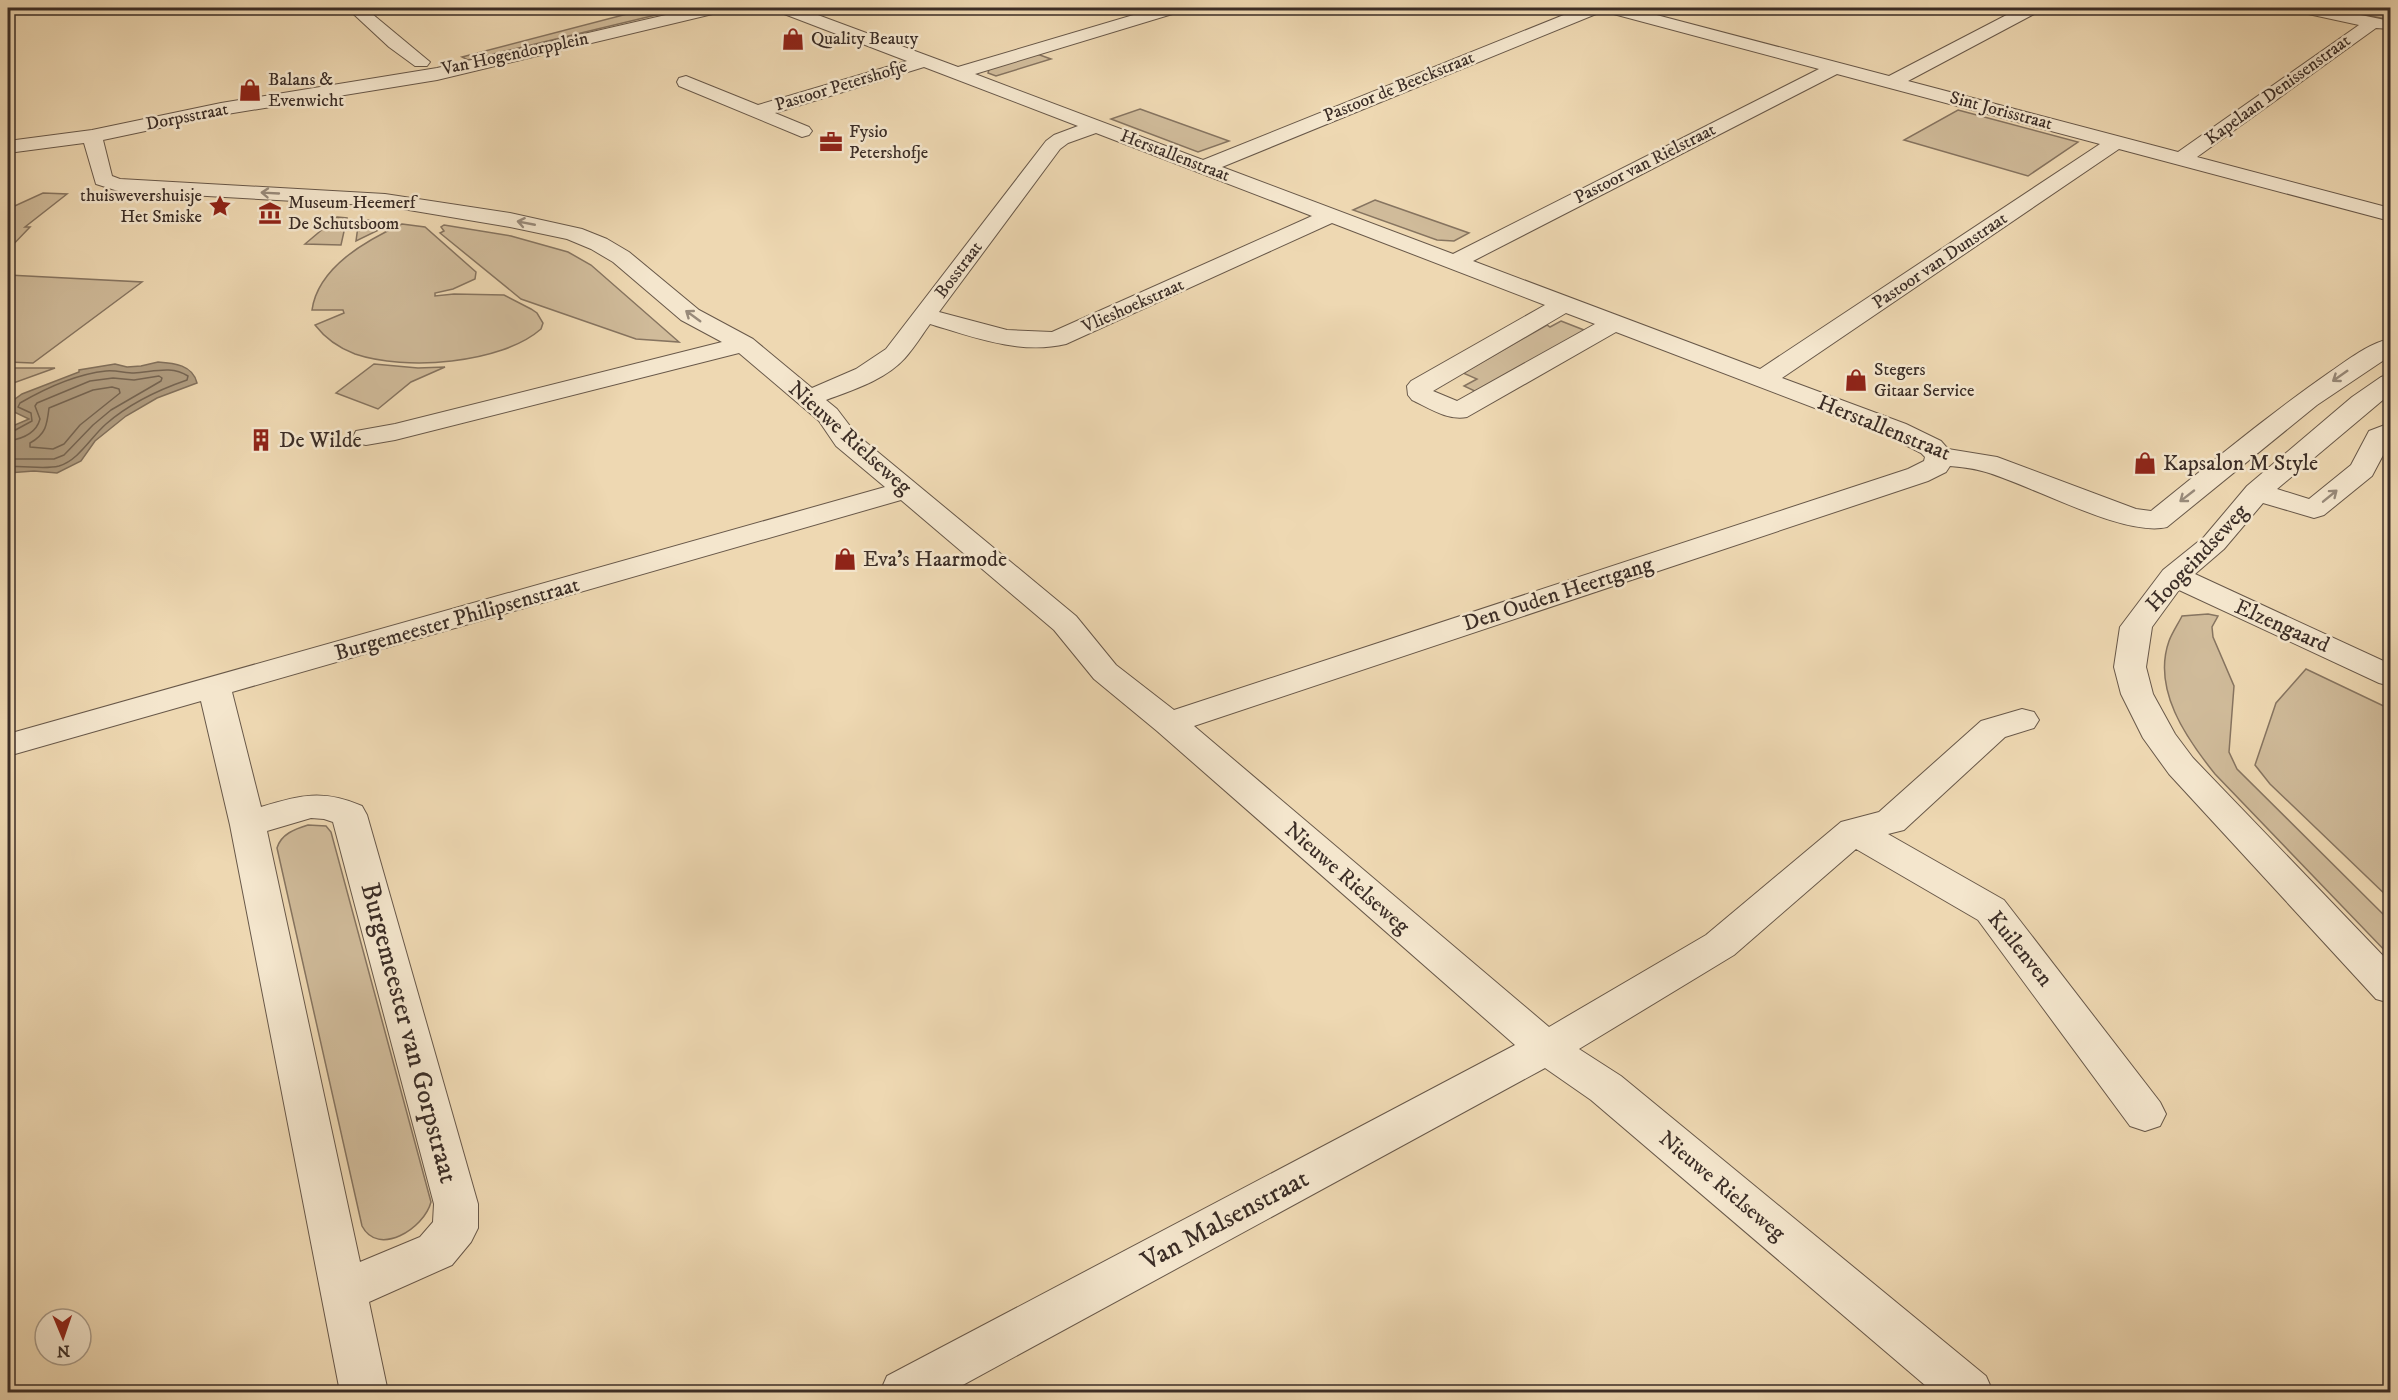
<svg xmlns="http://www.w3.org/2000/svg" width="2398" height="1400" viewBox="0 0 2398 1400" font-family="'IM FELL DW Pica',serif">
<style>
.green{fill:#d0bb9a;stroke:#867460;stroke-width:1.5}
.water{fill:#b19e82;stroke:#82715d;stroke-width:1.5}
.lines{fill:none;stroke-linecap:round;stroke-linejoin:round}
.shore{stroke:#766654;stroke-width:1.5}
.minor-casing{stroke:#685849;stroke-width:2}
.minor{fill:#f4e6cd;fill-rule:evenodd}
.oneway{stroke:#988a7a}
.labels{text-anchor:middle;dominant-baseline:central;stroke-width:5;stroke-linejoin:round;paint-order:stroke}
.far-poi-label{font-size:18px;fill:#3b2d26;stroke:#f4e6cd;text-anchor:start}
.far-street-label{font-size:18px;fill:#3b2d26;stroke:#f4e6cd}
.street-label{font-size:22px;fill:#3b2d26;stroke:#f4e6cd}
.poi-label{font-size:22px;fill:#3b2d26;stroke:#f4e6cd;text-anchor:start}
.near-street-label{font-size:27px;fill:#3b2d26;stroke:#f4e6cd}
</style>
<rect width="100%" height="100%" fill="#eed8b2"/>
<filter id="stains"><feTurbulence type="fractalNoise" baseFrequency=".00333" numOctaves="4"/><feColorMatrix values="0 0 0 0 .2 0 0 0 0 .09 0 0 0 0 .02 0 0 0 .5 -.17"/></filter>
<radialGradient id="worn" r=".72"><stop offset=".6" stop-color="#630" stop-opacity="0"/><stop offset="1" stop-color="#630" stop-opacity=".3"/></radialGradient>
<!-- green -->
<g class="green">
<polygon points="650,8 685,8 468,60 462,57"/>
<polygon points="2333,8 2390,8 2390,20"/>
<polygon points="1037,54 1051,59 996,76 988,73 989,69"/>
<polygon points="1140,109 1229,141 1198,152 1111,119"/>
<polygon points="1958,110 2078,142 2028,176 1904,140"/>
<polygon points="43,193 67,194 25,227 30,227 8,250 8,209"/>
<polygon points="1375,200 1469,233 1454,241 1437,240 1353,210"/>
<polygon points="337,217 347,218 341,245 305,244"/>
<polygon points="359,219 393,223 356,241"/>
<path d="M402,224l23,3 51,45 -1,7 -22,10 -18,4v3l19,-2 50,1 27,14 6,4 6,10 -2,6c-40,35 -136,42 -186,25 -16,-6 -30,-16 -40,-29l29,-12 -1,-3h-31c6,-43 55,-70 90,-86z"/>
<polygon points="444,225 511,236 568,252 591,265 679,342 636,339 521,299 440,233 444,231 441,227"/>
<polygon points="8,275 142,282 33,363 8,362"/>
<polygon points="1561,321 1589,332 1483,395 1464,386 1477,379 1463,373 1547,325 1550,327"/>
<polygon points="374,364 418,368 445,367 411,382 378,409 336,393"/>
<polygon points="8,368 55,368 8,385"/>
<path d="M2208,614l10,2 -6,11 1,10 21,49 -5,66 8,17 153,152v35l-175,-182c-29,-36 -63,-85 -46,-133 3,-8 9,-17 13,-25z"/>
<polygon points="2306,669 2390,709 2390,899 2270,784 2255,765 2276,703"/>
<path d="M308,825l18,1 5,6 100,370c-7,27 -53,55 -69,24l-85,-378c4,-14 18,-19 31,-23z"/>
</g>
<!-- water -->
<path class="water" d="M158,362c16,1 35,3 39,21l-40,15 -31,18 -31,25 -14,20 -24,12 -23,-2 -26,2v-45l21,-9 -17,-8 -2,-4 1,-5 11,-8 57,-22v-2l36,-6 12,3 14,-1z"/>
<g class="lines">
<!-- shore -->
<g class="shore">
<path d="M112,387l7,2 1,4 -40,32 -16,19 -11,5 -23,-2v-4c16,-9 17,-18 19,-35l44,-18z"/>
<path d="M8,434l24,-13 -1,-8 -13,-6 2,-4c26,-15 57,-29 86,-32 10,-1 19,2 28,2 19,-1 37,-8 54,3l-1,4c-29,10 -57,23 -81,44 -15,13 -27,36 -47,42 -16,4 -35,-1 -51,1"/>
<path d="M8,441c14,-2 28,-7 32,-22l-5,-13 2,-3 53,-22 23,-3 21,2 25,-4 3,2 -1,3 -50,29 -18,15 -29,30 -10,4h-46"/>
</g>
<!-- minor casing -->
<g class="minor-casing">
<g id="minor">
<polygon points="347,8 365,8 430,62 427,66 415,66 389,47"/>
<path d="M696,8h27l-2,4 -284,68 -216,35 -118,25 9,36 8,3 265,15 125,19 72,16 25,10 22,13 70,58 54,29 59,49 44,-19 30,-20 160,-208 8,-6 24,-9 -154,-59 -149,46 34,14 3,4 -3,4 -7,2 -123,-51 -2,-4 2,-4 7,-2 72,29 149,-44 -128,-49 -2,-4h22l159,59 199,-59h24l-2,4 -204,62 228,86 378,-152h22l-2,4 -379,155 231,87 366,-185 -213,-57 -2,-4h26l259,68 131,-68h20l-2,4 -130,69 270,71 181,-127 -60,-13 -2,-4h30l63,13v8l-14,-1 -179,129 193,51v13l-271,-72 -337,229 124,46 35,17 7,8 49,8 139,52 15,2c59,-47 117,-96 179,-139 18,-12 39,-29 60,-33v17l-73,49 -150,122c-43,11 -139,-44 -185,-56 -10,-3 -22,-4 -32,-5l-4,6 -18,9 -734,245 355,301 157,-92 135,-113 38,-10 102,-91 41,-12 12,3 5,8 -5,8 -29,9 -101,93 -16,4 116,66 156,202 6,12 -6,12 -15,5 -15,-5 -152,-206 -122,-71 -122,106 -155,94 42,27 365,300 7,16h-60l-342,-292 -46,-32 -595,324h-70l7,-16 628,-331 -358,-314 -63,-52 -40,-49 -153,-130 -669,192 29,115c38,-12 63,-18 101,-1l5,9 111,389v24l-7,14 -19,23 -83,37 19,90h-48l-110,-567 -29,-124 -193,55v-22l877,-247 -49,-41 -17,-25 -80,-68 -344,87 -29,5 -10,-2 -3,-6 3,-6 39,-7 327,-82 -41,-22 -68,-58 -22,-13 -24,-10 -57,-12 -125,-21 -267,-15 -22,-7 -12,-41 -76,10v-12l84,-11 129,-27 216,-35zM1837,74l263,70 -340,225 -287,-108zM1096,133l216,83 -260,116 -45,-2 -68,-18 121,-163 8,-6zM1332,223l213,82 -134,76 -4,5 1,9 4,5c17,8 36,21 55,17l149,-85 272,104 33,17 4,4 -1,4 -16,8 -734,241 -58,-45 -40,-49 -220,-182 -19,-25 -11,-9c27,-10 59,-20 79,-42 9,-10 17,-23 25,-34 43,13 90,31 136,20zM1566,313l29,11 -138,77 -24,-10zM311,818l13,1 9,3 101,382 -1,18 -13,15 -60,25 -93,-431z"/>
<polygon points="2390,374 2390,394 2277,489 2309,499 2351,465 2369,431 2390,423 2390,442 2372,476 2324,515 2314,518 2263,503 2224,549 2195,574 2390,664 2390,686 2379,683 2179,590 2152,627 2146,667 2153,694 2175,734 2193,758 2390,963 2390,1003 2376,999 2169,774 2143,738 2121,694 2114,667 2120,627 2163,570 2204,537 2247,486 2352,397 2381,377"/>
</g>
</g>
<!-- minor -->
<use href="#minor" class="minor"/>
</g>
<!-- one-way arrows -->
<defs><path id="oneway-shaft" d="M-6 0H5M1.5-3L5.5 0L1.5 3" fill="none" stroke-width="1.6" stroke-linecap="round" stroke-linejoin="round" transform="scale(1.5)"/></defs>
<g class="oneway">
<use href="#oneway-shaft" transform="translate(270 193) rotate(-177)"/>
<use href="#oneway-shaft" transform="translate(526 223) rotate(-169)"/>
<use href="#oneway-shaft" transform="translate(693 316) rotate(-144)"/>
<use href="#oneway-shaft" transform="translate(2340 376) rotate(145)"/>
<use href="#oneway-shaft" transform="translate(2187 496) rotate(142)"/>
<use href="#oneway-shaft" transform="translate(2330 496) rotate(-39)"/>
</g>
<!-- icons -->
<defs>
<g id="shop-bare" transform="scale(1.8)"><path d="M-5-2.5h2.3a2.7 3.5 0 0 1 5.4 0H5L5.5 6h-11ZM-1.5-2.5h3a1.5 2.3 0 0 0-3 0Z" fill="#8f2418" stroke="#f4e6cd" stroke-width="2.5" paint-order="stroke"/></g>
<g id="office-bare" transform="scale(1.8)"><path d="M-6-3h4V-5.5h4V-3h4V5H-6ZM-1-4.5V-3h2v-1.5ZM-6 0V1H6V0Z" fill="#8f2418" stroke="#f4e6cd" stroke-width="2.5" paint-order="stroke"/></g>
<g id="sight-bare" transform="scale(1.8)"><path d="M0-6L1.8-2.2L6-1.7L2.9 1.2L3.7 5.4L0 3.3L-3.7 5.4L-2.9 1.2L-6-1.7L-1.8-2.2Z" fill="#8f2418" stroke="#f4e6cd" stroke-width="2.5" paint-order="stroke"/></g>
<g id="museum-bare" transform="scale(1.8)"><path d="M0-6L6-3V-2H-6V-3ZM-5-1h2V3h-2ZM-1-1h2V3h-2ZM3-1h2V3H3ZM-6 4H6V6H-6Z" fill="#8f2418" stroke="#f4e6cd" stroke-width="2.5" paint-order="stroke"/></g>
<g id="building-bare" transform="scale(1.8)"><path d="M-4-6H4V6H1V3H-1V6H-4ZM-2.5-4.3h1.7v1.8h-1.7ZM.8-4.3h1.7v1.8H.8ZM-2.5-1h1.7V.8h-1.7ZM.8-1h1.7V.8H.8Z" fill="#8f2418" stroke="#f4e6cd" stroke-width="2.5" paint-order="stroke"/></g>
</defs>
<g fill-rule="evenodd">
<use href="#shop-bare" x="793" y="39"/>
<use href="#shop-bare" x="250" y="90"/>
<use href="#office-bare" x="831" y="142"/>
<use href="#sight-bare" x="220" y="206"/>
<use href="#museum-bare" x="270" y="213"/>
<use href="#shop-bare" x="1856" y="380"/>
<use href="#building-bare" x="261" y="440"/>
<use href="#shop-bare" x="2145" y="463"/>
<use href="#shop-bare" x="845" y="559"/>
</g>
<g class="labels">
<!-- far-poi labels -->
<g class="far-poi-label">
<text x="811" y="39">Quality Beauty</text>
<text x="268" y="80">Balans &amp;<tspan x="268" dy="21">Evenwicht</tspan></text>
<text x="849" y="132">Fysio<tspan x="849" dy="21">Petershofje</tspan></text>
<text x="202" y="196" text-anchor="end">thuiswevershuisje<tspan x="202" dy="21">Het Smiske</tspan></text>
<text x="288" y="203">Museum Heemerf<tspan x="288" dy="21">De Schutsboom</tspan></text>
<text x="1874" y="370">Stegers<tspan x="1874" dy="21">Gitaar Service</tspan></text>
</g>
<!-- far-street labels -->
<g class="far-street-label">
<text transform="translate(515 54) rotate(-12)">Van Hogendorpplein</text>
<text transform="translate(841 86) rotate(-17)">Pastoor Petershofje</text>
<text transform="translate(1399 87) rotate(-22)">Pastoor de Beeckstraat</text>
<text transform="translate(2278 90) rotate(-36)">Kapelaan Denissenstraat</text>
<text transform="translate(2001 111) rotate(15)">Sint Jorisstraat</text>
<text transform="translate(187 117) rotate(-11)">Dorpsstraat</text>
<text transform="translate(1175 156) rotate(21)">Herstallenstraat</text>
<text transform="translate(1645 164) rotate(-27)">Pastoor van Rielstraat</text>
<text transform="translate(1940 261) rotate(-34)">Pastoor van Dunstraat</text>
<text transform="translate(959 270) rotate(-53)">Bosstraat</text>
<text transform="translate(1133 306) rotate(-24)">Vlieshoekstraat</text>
</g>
<!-- street labels -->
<g class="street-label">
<text transform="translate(1884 428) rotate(22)">Herstallenstraat</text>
<text transform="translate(850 438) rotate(42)">Nieuwe Rielseweg</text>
<text transform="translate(2197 558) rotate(-47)">Hoogeindseweg</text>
<text transform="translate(1558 594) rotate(-18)">Den Ouden Heertgang</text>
<text transform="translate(457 619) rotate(-16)">Burgemeester Philipsenstraat</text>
<text transform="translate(2282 626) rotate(24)">Elzengaard</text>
<text transform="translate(1347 878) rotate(41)">Nieuwe Rielseweg</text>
<text transform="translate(2020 949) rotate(51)">Kuilenven</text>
<text transform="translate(1722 1186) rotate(40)">Nieuwe Rielseweg</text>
</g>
<!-- poi labels -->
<g class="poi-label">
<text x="279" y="440">De Wilde</text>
<text x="2163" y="463">Kapsalon M Style</text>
<text x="863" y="559">Eva's Haarmode</text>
</g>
<!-- near-street labels -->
<g class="near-street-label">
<text transform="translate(409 1033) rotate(75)">Burgemeester van Gorpstraat</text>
<text transform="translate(1225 1220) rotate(-28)">Van Malsenstraat</text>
</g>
</g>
<!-- margin -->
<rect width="2398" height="1400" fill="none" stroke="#eed8b2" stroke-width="30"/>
<rect x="9" y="9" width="2380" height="1382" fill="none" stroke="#3b2d26" stroke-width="3"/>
<rect x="15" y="15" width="2368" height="1370" fill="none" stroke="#3b2d26" stroke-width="1.5"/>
<!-- north arrow -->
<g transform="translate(63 1337) rotate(178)"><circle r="28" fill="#f4e6cd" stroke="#aa9c8a" stroke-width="1.5"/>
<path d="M0-4.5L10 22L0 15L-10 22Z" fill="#8f2418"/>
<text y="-9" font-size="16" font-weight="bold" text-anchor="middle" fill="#3b2d26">N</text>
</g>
<rect width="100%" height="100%" filter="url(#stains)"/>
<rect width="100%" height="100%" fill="url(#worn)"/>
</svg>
